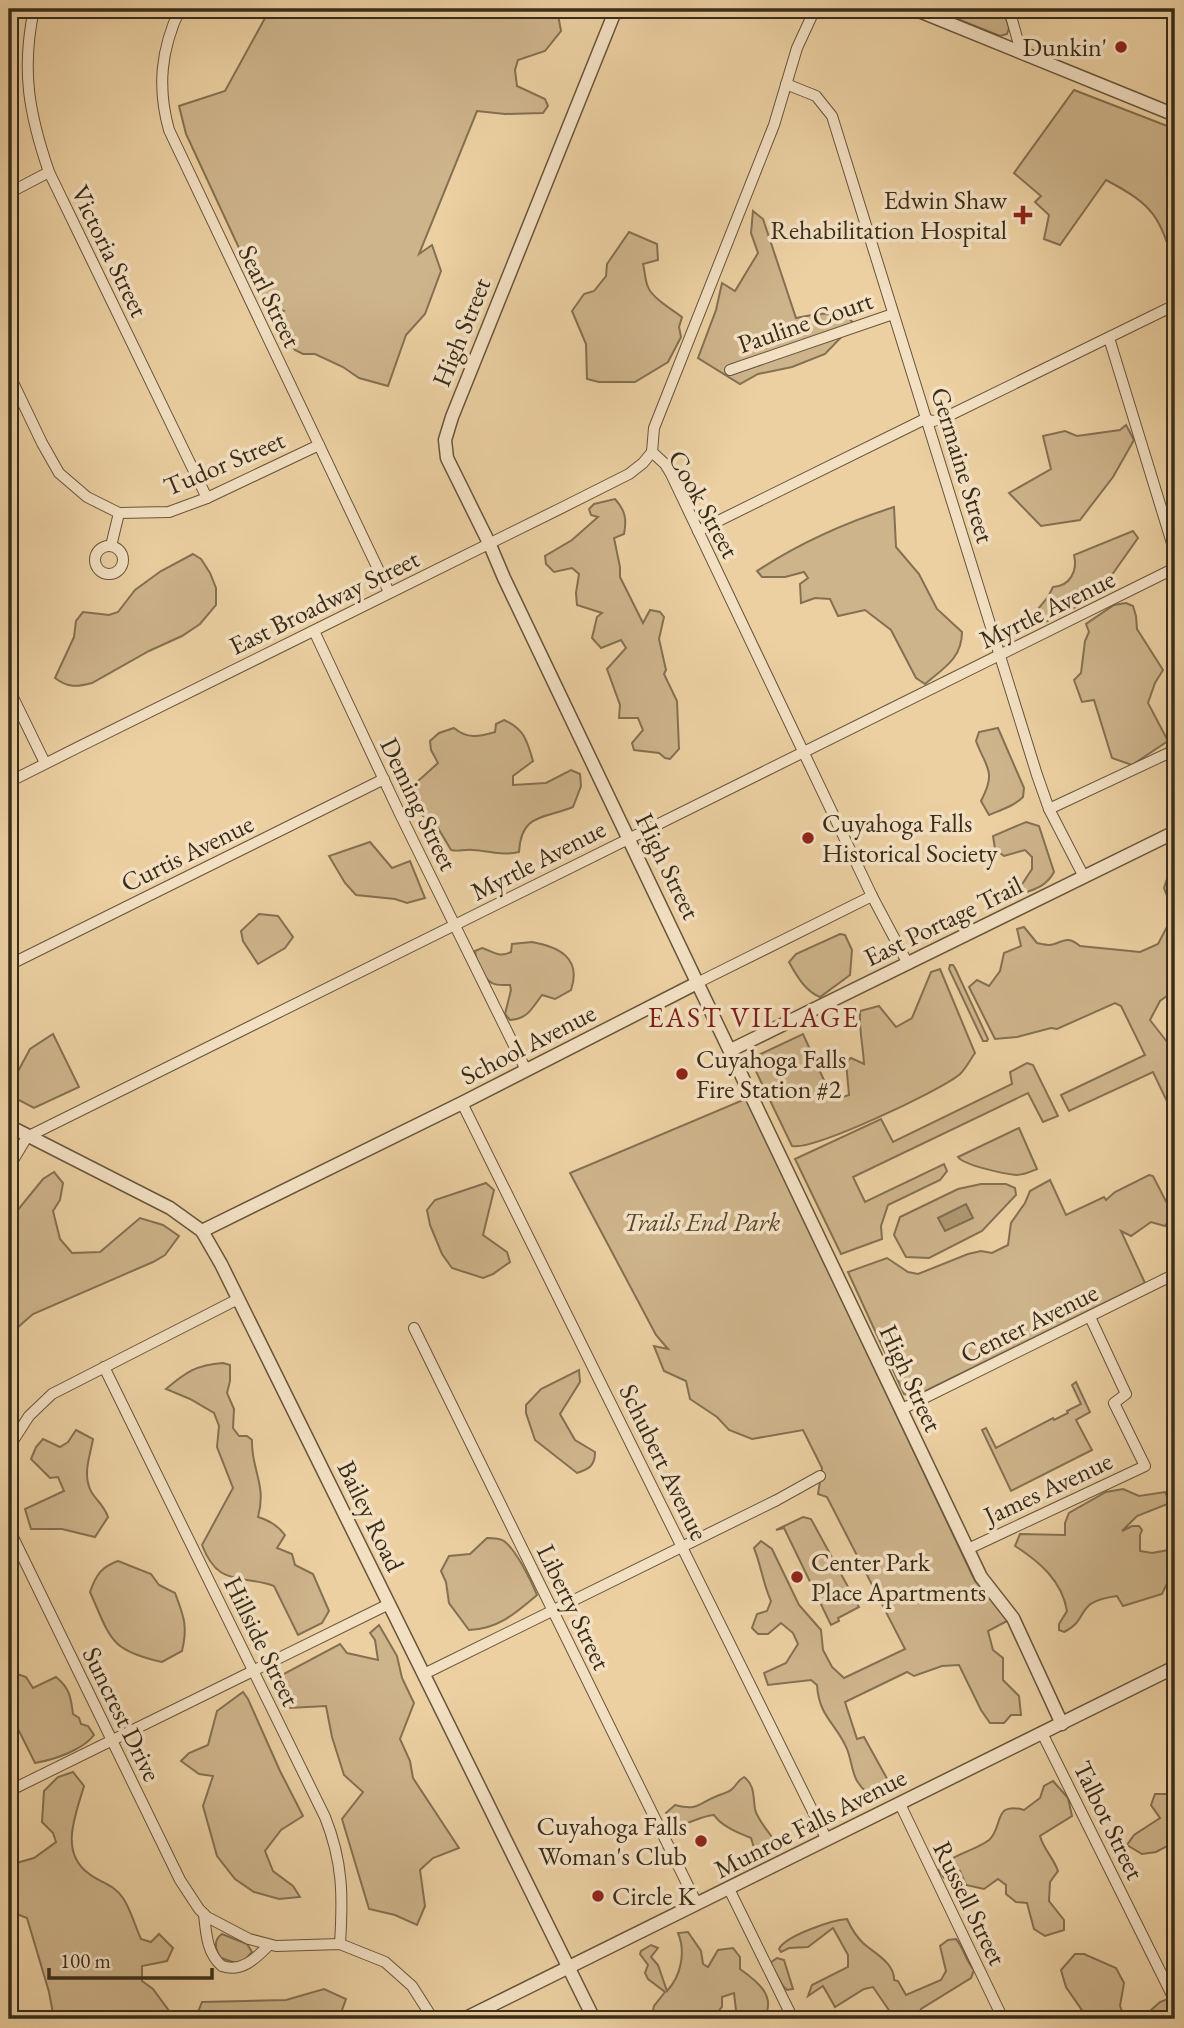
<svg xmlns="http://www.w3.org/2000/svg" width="1184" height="2028" viewBox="0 0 1184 2028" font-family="'EB Garamond',serif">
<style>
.green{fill:#ceb48b;stroke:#847052;stroke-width:2}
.water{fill:#af9873;stroke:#806d4f;stroke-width:2}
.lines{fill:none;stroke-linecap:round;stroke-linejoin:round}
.minor-casing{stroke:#66553b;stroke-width:12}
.tertiary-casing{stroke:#66553b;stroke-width:15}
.minor{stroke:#f3e0c3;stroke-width:10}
.tertiary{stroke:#f3e0c3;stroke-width:12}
.poi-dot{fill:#8f2418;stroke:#f3e0c3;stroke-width:2.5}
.labels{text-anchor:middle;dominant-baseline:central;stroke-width:7;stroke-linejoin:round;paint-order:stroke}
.poi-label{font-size:26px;fill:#392c19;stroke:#f3e0c3;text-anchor:start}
.street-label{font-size:26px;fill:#392c19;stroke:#f3e0c3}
.park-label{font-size:26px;font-style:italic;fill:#574730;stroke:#f3e0c3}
.neighbourhood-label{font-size:28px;letter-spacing:2px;fill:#7a1f14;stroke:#f3e0c3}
</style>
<rect width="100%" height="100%" fill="#ecd0a2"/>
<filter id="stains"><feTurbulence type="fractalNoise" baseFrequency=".00286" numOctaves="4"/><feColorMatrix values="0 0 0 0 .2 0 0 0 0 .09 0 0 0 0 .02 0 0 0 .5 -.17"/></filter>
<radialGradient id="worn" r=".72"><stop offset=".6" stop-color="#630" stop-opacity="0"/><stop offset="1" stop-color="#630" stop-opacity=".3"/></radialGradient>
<!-- green -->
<g class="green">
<polygon points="270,9 557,9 561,31 545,51 518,60 515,70 517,86 545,99 548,106 543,113 505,114 477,111 419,254 432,245 441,271 425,314 406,335 388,386 359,378 343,367 315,354 303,354 295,350 283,332 278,322 279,315 284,311 265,304 186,134 179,106 225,91"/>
<polygon points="944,9 1003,9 1009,28 1007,34 1000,36 945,14"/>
<path d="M1074,90l101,39v138c-16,-51 -20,-61 -69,-87l-46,65 -16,-6 5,-24 -14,-13 6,-6 -27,-23z"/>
<polygon points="753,211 763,219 796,318 817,314 845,313 854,324 825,354 792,367 758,374 740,384 698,358 716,310 722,283 735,291 758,253 751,233"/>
<path d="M629,232l28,12 1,16 -15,4c2,7 2,17 5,23 4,11 25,23 34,30l-3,10 2,10 -13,25 -33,20h-36l-12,-3 -1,-35 -14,-33 12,-17 10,-3 12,-15 1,-12z"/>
<polygon points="1126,425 1134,440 1113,477 1080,520 1041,526 1009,493 1051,469 1043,436 1065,431 1077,436 1120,430"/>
<path d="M615,499c10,11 12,20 9,35l-10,4 6,29v10l23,46 7,-13 10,2 4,5 -5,22 7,31 -2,4 13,27 2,48 -9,10 -5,-1 -6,-5 -25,-3 -2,-7 11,-13 -5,-12h-19l1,-13 -13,-36 19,-21 -5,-8 -20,8 -9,-10 5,-21 5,-4 -25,-8 -1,-12 3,-19 -7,-6 -18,4 -8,-8 -1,-8 27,-16 26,-23 -7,-2 -2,-6 5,-5z"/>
<path d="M894,507l2,40 23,27 18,35 25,23c0,26 -18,36 -37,52l-9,-6 -25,-48 -26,-20 -27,6 -8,-17 -15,-1 -14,5 -1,-19 8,-6 -4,-6 -19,5h-23l-5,-6c44,-29 87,-48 137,-64z"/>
<path d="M1133,531l5,7 -29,41 -7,15 -59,29 -10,2 -5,-4 20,-24 5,-10c17,-1 25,-16 21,-32z"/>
<path d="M193,554l8,5 9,14 6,15v17l-16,19 -18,12 -33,15 -57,32c-15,4 -24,5 -37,-5l19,-41 2,-16 7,-9 26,3 9,-3 17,-22 26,-19z"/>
<polygon points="1126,603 1133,606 1136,616 1137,629 1163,670 1155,683 1148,703 1168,741 1132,765 1112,758 1094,700 1082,702 1074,680 1081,673 1085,641 1089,632 1086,624 1114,605"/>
<path d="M504,720c20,9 23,20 29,41l-20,15v9l33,-2 25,-13 9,4 1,12 -8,21c-29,12 -52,6 -54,45 -16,4 -29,-1 -46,-2 -8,-1 -15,2 -22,0l-13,-22 -14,-8 -10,-31 4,-8 20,-18 -7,-13 -1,-9 9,-8 15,-5c13,11 25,9 41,4l1,-8z"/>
<path d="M998,728l26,60 -1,9c-9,9 -22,13 -34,18l-8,-14c16,-30 5,-33 -5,-60l3,-9z"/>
<path d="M1026,822l13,4 15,46c-7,13 -17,17 -31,21l-2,-7 11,-17v-12l-7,-7 -21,6 -9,-7 -2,-13z"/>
<polygon points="370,842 392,868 410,861 425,898 407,903 395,899 356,895 345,883 329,856"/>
<path d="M1168,876l4,2 3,9v103l-15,11 -10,19 25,32v66l-22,-46 -84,39 -8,-16 84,-40 -24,-49 -6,-3 -58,26 -6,-1 -34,9 -22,2 -26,-52 8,-7 12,6 11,-15 4,-18 17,-7 -4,-17 7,-2 13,16c5,1 9,2 13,2 13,-2 16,-11 30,1l60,6 18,-8 11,-21 3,-14 -8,-21z"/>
<polygon points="259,914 278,916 293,937 285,948 258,964 243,941 241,931"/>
<path d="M840,934l5,1 7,15 -2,25 -30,22c-15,-6 -23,-21 -31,-35l7,-8z"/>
<path d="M532,942c27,5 50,16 39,48l-16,9 -13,-4c-10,13 -14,24 -32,25l-5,-6 6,-24 -1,-5c-6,0 -13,1 -18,-2 -9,-4 -16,-23 -17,-32l7,-3c12,4 17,10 29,4l1,-8z"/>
<polygon points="950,965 953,965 955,968 988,1039 987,1041 983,1041 949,969"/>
<path d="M940,969l35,84c-5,7 -10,17 -16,22 -20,16 -146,76 -167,71l-42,-87 53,-25 30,66 16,-5 -3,-33 5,-4 13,6c-1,-18 -5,-34 -4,-53l19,-5 17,21 16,-9 19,-46z"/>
<polygon points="53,1034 79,1087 34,1108 9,1095 9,1088 30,1049"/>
<polygon points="1027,1063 1033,1065 1058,1116 1043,1122 1028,1093 853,1177 865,1202 944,1164 947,1171 940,1180 888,1205 881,1226 882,1239 841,1254 795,1159 881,1119 893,1142 1012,1084 1010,1072"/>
<path d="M743,1100l5,1 227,480 27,31 5,9 -19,10 5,19 10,8v22l16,16 2,19h-10l-7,8h-14l-9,-13 -22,-45 -17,1 -28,10 -7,-4 -62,30 12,37 7,-2 26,47 -12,13c-9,-1 -16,-8 -21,-16 -5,-9 -6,-22 -10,-32 -11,-26 -28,-32 -30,-64l-6,-5 -43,5 -4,-12 22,-10 12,-19 -5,-11 -12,-10 -13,11h-10l-6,-6 5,-14 10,-3 4,-10c-8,-17 -10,-36 -17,-53l7,-7 11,8 27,56 22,25 2,20 9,17 12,11 61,-29 -78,-152 -9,-3 4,-26 -19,-38 -51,9 -23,-9 -12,-13 -27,-18 -4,-18 -22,-10 -10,-25 14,3 -12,-14 -86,-162z"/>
<path d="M1019,1128l18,41c-7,3 -13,6 -21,6 -11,-1 -53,-10 -58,-18z"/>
<path d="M54,1172l9,11 -3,17 -7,11 7,28 12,14 28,-1 40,-34 23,7 16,11 -14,19 -12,7 -120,52 -24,21v-61c14,-16 8,-43 7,-62l27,-33z"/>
<polygon points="1149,1175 1153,1176 1173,1215 1165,1226 1151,1222 1131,1236 1121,1231 1145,1283 913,1397 904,1394 848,1272 887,1258 908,1272 918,1274 968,1254 981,1251 992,1253 1008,1245 1011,1223 1025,1203 1030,1191 1050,1180 1066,1215 1104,1197 1106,1200 1115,1192"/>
<polygon points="486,1183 494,1190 483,1235 507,1252 510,1262 493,1274 483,1278 452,1268 442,1254 430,1225 427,1210 435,1200"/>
<polygon points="981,1184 1006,1184 1015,1188 1016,1195 982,1231 929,1258 906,1257 894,1235 900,1217 958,1189"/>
<path d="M223,1363l7,2v16l-3,12 7,16 -1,19 6,8h8l5,4c-1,30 15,44 6,77 12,4 19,8 27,18l-8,13 15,6 3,11 18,9 16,37 -7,12 -24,12 -24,-49c-35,-12 -56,1 -72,-41l31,-57 -16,-41 2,-21 -5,-13 -24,-14 -24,-10c20,-17 30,-24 57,-26z"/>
<path d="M579,1370l1,12 -20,32 15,26 20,12c0,14 -6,17 -18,21l-42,-33 -9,-27v-8l15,-16z"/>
<polygon points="1076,1382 1090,1412 1076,1420 1092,1450 1011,1491 982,1430 986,1428 996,1448 1053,1418 1054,1420 1068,1413 1067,1411 1081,1404 1072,1385"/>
<path d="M76,1430l17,9c-3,17 -10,34 -3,50 4,10 13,14 18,28l-13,20 -33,-8h-31l-6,-20 39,-18 -6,-14 -8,1 -19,-19 5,-12 7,-8 17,8 8,-5z"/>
<path d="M1123,1489l16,7 26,-4 5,11 -33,13 -15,15 10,-5h7l3,4 -2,5v16l12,2 22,-4 1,18 -13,27 -39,12 -6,-10c-45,6 -25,22 -53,36l-5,-2v-6l8,-13c-5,-30 -27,-49 -52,-65l5,-12 45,1v-12l4,-10 37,-21z"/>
<polygon points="803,1517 811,1519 859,1607 838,1618 839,1621 831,1625 784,1528 776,1530"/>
<path d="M487,1538c5,0 12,0 17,3 12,9 27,39 33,54 -21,18 -39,34 -68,35l-20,-27 -3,-21 -5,-11 8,-15 21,-2z"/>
<path d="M118,1561l33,13 8,11 16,8c9,24 13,33 7,58l-20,11c-53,-12 -51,-23 -72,-70 6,-17 11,-25 28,-31z"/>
<polygon points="379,1625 397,1656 402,1678 414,1703 400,1739 410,1761 413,1778 459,1848 433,1858 420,1870 425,1906 417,1925 395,1915 369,1909 342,1819 363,1792 344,1775 332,1737 326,1706 289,1708 279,1689 278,1677 340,1644 347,1653 378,1660 375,1640 370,1633"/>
<path d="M9,1671l17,6 7,11 23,-11c14,11 15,21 17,37l6,4 2,6 7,2 6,9c-11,15 -41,25 -59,28l-26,-52z"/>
<polygon points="243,1692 248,1699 280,1771 303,1816 281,1830 265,1851 273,1871 293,1886 300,1897 279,1899 254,1892 235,1879 217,1856 203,1806 213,1776 199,1774 181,1761 189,1753 208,1745 217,1711"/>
<path d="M73,1772l11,14c-8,28 -25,65 4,87 12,10 26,11 35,25 8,12 12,28 18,41l10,3 8,-8 14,14 -6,13 -25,5v15l11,8 17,23 26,5 6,-15 84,-2 38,-11 22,10 -5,14 -13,6h-274l-5,-27 -22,-74 -18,-7v-46l25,-7 22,-16 -3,-9 -11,-11 2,-31 14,-14z"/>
<path d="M744,1777c11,8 9,20 11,32 2,10 13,22 19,31l-3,10 -7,3 -9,-2 -4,-13c-13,-5 -30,-12 -37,-23 -14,1 -26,10 -40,11l-8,-13 9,-8c24,6 22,-1 42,-9 4,-2 11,-3 15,-7 5,-4 5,-8 12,-12z"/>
<path d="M1053,1781l15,17 4,18 -32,20c4,14 13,21 18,35l-8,11 -1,19 15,19v10l-19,6 -11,-7 -7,-26 -11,-1 -10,-8v-9l-8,-6 -14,10 -18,-4 -6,-14 -14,9 -8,-9c12,-17 35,-19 51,-31 15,-13 3,-39 35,-30l16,-12 4,-12z"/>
<polygon points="1155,1794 1167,1794 1175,1809 1175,1842 1156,1852 1142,1854 1127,1845 1134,1835 1160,1818 1151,1805"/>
<path d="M847,1919c4,9 9,17 16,24 11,10 32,20 31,37l4,1 8,14 35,-15 5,-9 -6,-25 8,-6 8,-1c8,9 9,21 18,31l-3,8 -50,31 -4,10h-22l-22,-32 -9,2 -29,18 -12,-21 -15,10 4,-11 36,-18v-12l-15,-27 -25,19 -19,1 -8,4 -2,-3c6,-13 53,-29 68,-30z"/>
<path d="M688,1932l13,19 2,13 5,3 10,-17 15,-2 7,9v12c17,12 38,28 23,50h-26l-3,-26 -12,4v10l-10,12h-61l3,-13 11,-14 -17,-13 -3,-6 3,-8 -8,-11 1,-3 10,-6 7,3 -7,9 7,8 9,26c14,-15 19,-39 11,-58z"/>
<path d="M222,1934l25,10 5,8 -7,8 -9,3 -15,-5c-6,-8 -8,-18 1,-24z"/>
<polygon points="1075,1954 1084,1954 1116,1968 1124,1983 1120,2006 1125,2019 1088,2019 1066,1987 1061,1970"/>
<polygon points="777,1958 784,1960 793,1989 787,1990 783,1986 770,1963"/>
<polygon points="1175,1996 1173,2019 1141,2019 1160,2002"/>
</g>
<!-- water -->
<polygon class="water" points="966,1204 973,1218 945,1231 938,1218"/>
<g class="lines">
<!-- minor casing -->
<g class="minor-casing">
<g id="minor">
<path d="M34,9c-13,61 -5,105 15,163l158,326"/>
<path d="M180,9c-19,40 -23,78 -11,121l220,462"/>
<polyline points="1009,9 1021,52"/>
<polyline points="786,84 816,96 832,116 1037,775 1049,809 1084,877"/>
<polyline points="9,193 49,172"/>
<polyline points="1109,338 1175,553"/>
<polyline points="730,370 893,314"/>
<polyline points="9,374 42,443 59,473 87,497 119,513 169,512 207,498 319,445"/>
<polyline points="652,452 665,464 671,474 872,896 908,964"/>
<polyline points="652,452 654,428 774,125 797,48 815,9"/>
<polyline points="698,531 925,419 933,421 942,419 1175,305"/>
<polyline points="111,546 119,513"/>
<circle cx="109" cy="560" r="14"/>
<polyline points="314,631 400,814 526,1070"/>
<polyline points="9,689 45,763"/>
<path d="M9,782c206,-104 414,-204 620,-308l14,-11 9,-11"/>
<polyline points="1049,809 1175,750"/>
<polyline points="9,965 384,779"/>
<polyline points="699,982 872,896"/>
<polyline points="462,1103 827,1840"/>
<polyline points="9,1167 27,1137 1175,568"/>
<polyline points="414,1328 697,1904"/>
<path d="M104,1367l221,450c18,45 18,79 15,127"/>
<polyline points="902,1409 1175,1274"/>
<polyline points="9,1447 29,1416 52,1394 238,1299"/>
<polyline points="9,1529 180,1880 199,1909 207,1917 249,1939 276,1946 340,1944 385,1962 412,1986 433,2019"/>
<polyline points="968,1549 1145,1466 1114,1403 1126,1394 1090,1317"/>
<polyline points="424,1674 777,1500 820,1476"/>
<polyline points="1042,1733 1175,2001"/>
<polyline points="9,1791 389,1604"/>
<polyline points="900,1804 1003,2019"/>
<polyline points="729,1889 793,2019"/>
<path d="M204,1914c2,19 3,40 18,52 20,7 34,-8 47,-21"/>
</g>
</g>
<!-- tertiary casing -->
<g class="tertiary-casing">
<g id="tertiary">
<polyline points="616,9 452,417 445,440 447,458 490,545 504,578 981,1577 1013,1618 1062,1724"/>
<polyline points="914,9 1175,115"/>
<polyline points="731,1050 1175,832"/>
<polyline points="9,1126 170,1208 202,1231 221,1264 594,2019"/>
<polyline points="202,1231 462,1103 699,982"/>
<polyline points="464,2019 1175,1667"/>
</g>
</g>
<!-- minor -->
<use href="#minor" class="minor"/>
<!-- tertiary -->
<use href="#tertiary" class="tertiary"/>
</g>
<!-- markers -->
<g class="poi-dot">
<circle cx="1121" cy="47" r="7"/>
<path d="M1019.5 204.5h7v7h7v7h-7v7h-7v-7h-7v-7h7z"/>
<circle cx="808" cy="838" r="7"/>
<circle cx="682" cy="1074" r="7"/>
<circle cx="797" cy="1577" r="7"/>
<circle cx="701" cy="1841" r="7"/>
<circle cx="598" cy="1896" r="7"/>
</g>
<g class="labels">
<!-- poi labels -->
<g class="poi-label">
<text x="1107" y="47" text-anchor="end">Dunkin'</text>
<text x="1007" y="200" text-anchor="end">Edwin Shaw<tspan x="1007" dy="30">Rehabilitation Hospital</tspan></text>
<text x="822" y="823">Cuyahoga Falls<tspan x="822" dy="30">Historical Society</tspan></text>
<text x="696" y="1059">Cuyahoga Falls<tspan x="696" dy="30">Fire Station #2</tspan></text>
<text x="811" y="1562">Center Park<tspan x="811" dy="30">Place Apartments</tspan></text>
<text x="687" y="1826" text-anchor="end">Cuyahoga Falls<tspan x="687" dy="30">Woman's Club</tspan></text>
<text x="612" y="1896">Circle K</text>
</g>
<!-- street labels -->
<g class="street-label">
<text transform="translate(110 251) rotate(64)">Victoria Street</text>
<text transform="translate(270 296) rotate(64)">Searl Street</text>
<text transform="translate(805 322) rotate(-19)">Pauline Court</text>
<text transform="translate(461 332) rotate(-68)">High Street</text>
<text transform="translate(224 463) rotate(-23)">Tudor Street</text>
<text transform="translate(963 465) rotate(73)">Germaine Street</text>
<text transform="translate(704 504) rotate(61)">Cook Street</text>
<text transform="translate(324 602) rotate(-26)">East Broadway Street</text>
<text transform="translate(1047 609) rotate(-26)">Myrtle Avenue</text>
<text transform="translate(419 804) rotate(64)">Deming Street</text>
<text transform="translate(187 853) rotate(-26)">Curtis Avenue</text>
<text transform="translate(538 860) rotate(-27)">Myrtle Avenue</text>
<text transform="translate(668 866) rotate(64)">High Street</text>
<text transform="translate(943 921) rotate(-26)">East Portage Trail</text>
<text transform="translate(528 1044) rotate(-27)">School Avenue</text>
<text transform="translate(1029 1323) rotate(-26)">Center Avenue</text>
<text transform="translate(911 1378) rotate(65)">High Street</text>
<text transform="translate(664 1462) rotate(64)">Schubert Avenue</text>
<text transform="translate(1048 1488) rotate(-25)">James Avenue</text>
<text transform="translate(371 1516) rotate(64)">Bailey Road</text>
<text transform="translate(574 1607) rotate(64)">Liberty Street</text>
<text transform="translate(262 1641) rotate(64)">Hillside Street</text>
<text transform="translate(122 1714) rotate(64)">Suncrest Drive</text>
<text transform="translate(1109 1820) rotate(64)">Talbot Street</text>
<text transform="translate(810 1823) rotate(-27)">Munroe Falls Avenue</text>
<text transform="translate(970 1903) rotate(64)">Russell Street</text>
</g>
<!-- park labels -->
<g class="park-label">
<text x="702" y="1222">Trails End Park</text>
</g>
<!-- neighbourhood labels -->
<g class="neighbourhood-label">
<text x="754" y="1017">EAST VILLAGE</text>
</g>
</g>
<!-- margin -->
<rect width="1184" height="2028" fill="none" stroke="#ecd0a2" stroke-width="35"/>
<rect x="10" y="10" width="1163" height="2007" fill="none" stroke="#392c19" stroke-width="3.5"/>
<rect x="18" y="18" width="1149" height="1993" fill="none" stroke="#392c19" stroke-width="2"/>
<!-- scale -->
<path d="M49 1968v10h163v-10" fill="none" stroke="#392c19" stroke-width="3.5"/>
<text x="60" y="1968" font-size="21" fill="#392c19" stroke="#f3e0c3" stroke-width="5" paint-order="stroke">100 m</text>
<rect width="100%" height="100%" filter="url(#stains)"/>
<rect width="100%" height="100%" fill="url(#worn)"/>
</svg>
